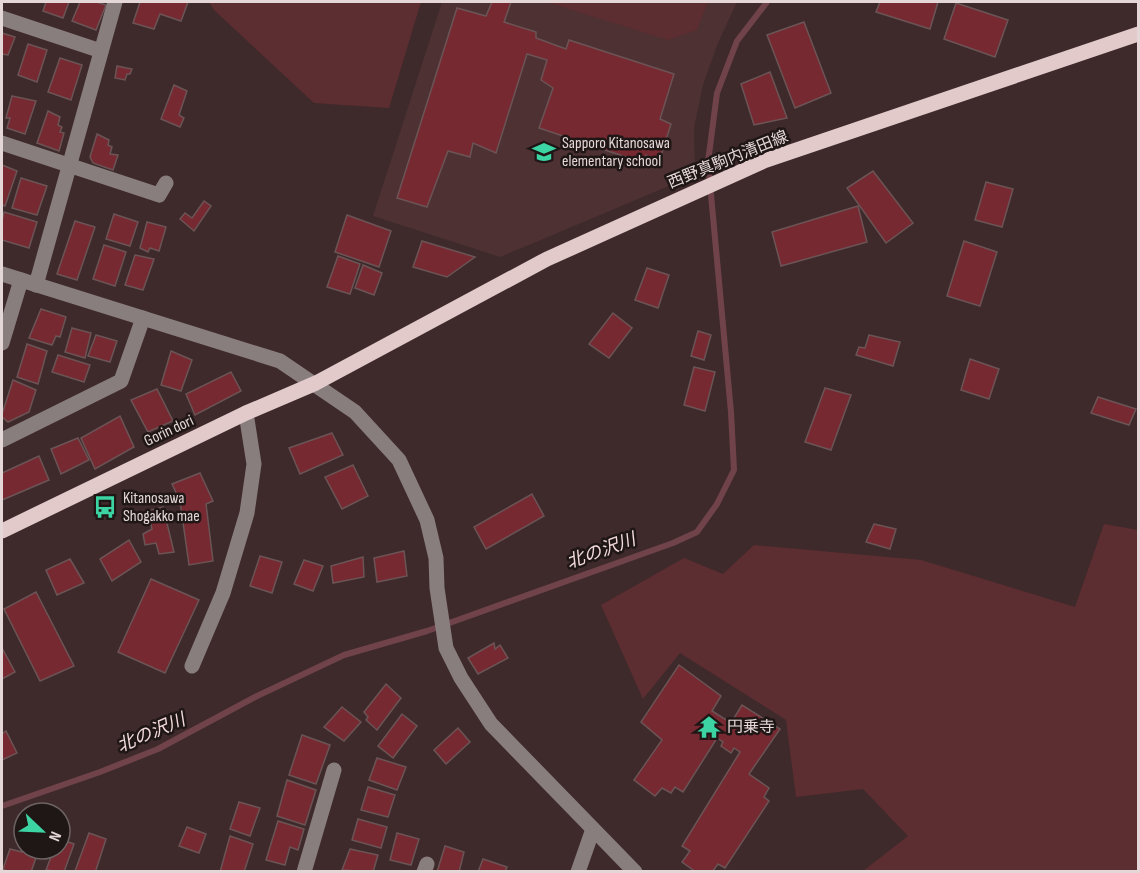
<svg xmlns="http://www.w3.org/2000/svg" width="1140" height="873" viewBox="0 0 1140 873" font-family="'Sofia Sans Condensed','Noto Sans JP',sans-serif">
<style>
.built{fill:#4d3133}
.green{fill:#5c2d31}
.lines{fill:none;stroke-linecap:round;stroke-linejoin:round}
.stream{stroke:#70434b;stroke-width:6}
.building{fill:#772932;stroke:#6b5455;stroke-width:1.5}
.minor{stroke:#897e7e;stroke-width:15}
.major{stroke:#e2cacb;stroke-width:15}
.labels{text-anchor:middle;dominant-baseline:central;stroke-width:5;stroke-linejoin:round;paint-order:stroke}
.poi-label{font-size:16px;fill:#e5d7d7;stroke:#1f1616;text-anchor:start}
.street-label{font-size:16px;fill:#e5d7d7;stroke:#1f1616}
.water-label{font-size:18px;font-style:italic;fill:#f4dbdb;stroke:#1f1616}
</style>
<rect width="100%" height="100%" fill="#3f2a2b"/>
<!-- built -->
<polygon class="built" points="442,2 737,2 718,43 703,85 694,128 695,175 500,257 373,216"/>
<!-- green -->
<g class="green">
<polygon points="209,2 421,2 389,108 314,103 214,10"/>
<polygon points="546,2 708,2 697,30 668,40"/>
<polygon points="1104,524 1138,530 1138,871 863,871 908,836 863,789 796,797 786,720 680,653 643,699 601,605 684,558 723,574 754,545 921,560 1075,607"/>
</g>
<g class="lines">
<!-- stream -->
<polyline class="stream" points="2,806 100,772 158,749 257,696 344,655 427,631 673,543 697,532 717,504 734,470 731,412 708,162 717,93 737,41 767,2"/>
</g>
<!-- building -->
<g class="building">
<polygon points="46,2 69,2 63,18 43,11"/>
<polygon points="80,2 96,2 106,5 96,30 72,21"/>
<polygon points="140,2 188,2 181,21 160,14 154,29 133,23"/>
<polygon points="492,2 511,2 504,22 536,32 536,38 566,49 569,40 674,74 660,119 671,124 659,162 646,155 644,163 539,128 553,88 541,80 547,60 527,54 496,153 473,143 470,157 448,151 427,207 397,198 457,8 486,16"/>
<polygon points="880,2 938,2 930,29 876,12"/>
<polygon points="956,3 1008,20 995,57 944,39"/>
<polygon points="804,22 831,93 795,108 767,35"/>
<polygon points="2,33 15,37 8,55 2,54"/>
<polygon points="28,44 47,50 37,82 18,75"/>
<polygon points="60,58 82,65 71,100 48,92"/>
<polygon points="117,66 132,69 130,74 127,74 125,80 115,78"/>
<polygon points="770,72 787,118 754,125 741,84"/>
<polygon points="174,85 187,91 179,115 184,118 180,127 161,119"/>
<polygon points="12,96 36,101 25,134 7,128 10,118 6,118"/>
<polygon points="48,111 60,117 58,125 62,127 60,132 64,133 59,151 37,143"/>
<polygon points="97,134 109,140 108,145 112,147 110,154 118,155 113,170 93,163 90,157"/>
<polygon points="2,165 17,171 5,206 2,205"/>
<polygon points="873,171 913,223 886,243 847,188"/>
<polygon points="21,178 47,186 37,215 12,208"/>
<polygon points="986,182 1013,189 1002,227 975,220"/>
<polygon points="204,201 211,206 194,231 180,219 185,213 192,218"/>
<polygon points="858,206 867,242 781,266 772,232"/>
<polygon points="4,212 37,222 29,248 2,240 2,221"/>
<polygon points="114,214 138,222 130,246 106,239"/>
<polygon points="347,215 391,231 379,267 335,252"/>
<polygon points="75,221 95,227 77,280 57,274"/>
<polygon points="147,222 166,227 159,251 150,248 148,252 140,248"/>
<polygon points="422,241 475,257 447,277 413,267"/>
<polygon points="964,241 997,252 980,306 947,296"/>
<polygon points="104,245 126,252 115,286 93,279"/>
<polygon points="135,255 154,259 143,290 125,285"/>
<polygon points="338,256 360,264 350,294 327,287"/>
<polygon points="363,265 382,273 374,295 355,288"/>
<polygon points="647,268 669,275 658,308 635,300"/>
<polygon points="41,309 66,317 60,337 56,336 52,345 29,338"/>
<polygon points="613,313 632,328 609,358 589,344"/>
<polygon points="72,328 91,333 85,358 65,352"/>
<polygon points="698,331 711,335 704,360 691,356"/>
<polygon points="96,335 117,341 110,362 88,356"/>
<polygon points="869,335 900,342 893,366 856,355 859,347 865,348"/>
<polygon points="27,344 47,351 38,384 17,377"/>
<polygon points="171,351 192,360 181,391 161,385"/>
<polygon points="58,355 90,365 84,382 52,372"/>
<polygon points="970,359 999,369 989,399 961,390"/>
<polygon points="694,367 715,372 705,411 684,405"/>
<polygon points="231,372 241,391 195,415 186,394"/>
<polygon points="13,380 36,390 29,412 8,422 2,417 2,414"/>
<polygon points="825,388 851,395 831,450 805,442"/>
<polygon points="157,389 173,421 148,432 131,400"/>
<polygon points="1098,397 1136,409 1129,425 1091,413"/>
<polygon points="120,416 134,447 95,469 81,438"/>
<polygon points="332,433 343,455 300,474 289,448"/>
<polygon points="78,438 89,460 61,474 51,449"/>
<polygon points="39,456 49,480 2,500 2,473"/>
<polygon points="353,465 368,496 342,509 325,477"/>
<polygon points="200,473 213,501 206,504 213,561 189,565 180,501 172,484"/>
<polygon points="532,494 544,516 486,549 474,527"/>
<polygon points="163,507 174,552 159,554 156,543 145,545 143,534 152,529 148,511"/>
<polygon points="874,524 896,529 890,549 866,542"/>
<polygon points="129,540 141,562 112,581 100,559"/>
<polygon points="404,551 407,576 377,582 374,558"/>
<polygon points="260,556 282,562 272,593 250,586"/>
<polygon points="363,557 364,577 333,583 331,566"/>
<polygon points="70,559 84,583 57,595 46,570"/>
<polygon points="304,560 323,566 313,591 294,584"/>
<polygon points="151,579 199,600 165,673 118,652"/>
<polygon points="36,592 74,666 40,681 4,609"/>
<polygon points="494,643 495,649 500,645 508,658 478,674 468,658"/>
<polygon points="2,648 15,672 2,679"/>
<polygon points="679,665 721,696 712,711 731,723 742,705 780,729 749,774 769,788 764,797 769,801 725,868 718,864 712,872 696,872 682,862 690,851 682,846 740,752 734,748 731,753 721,746 723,742 717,738 683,792 675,787 671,793 662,788 655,796 634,780 662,740 641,722"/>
<polygon points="386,684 401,698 377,730 366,720 368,717 364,712"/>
<polygon points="342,707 361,722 344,741 324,727"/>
<polygon points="402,714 417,726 393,758 378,746"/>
<polygon points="458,728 470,742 446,764 434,750"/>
<polygon points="6,731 17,753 2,760 2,734"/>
<polygon points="302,735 330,745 316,784 289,775"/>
<polygon points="377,758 406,767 397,790 369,780"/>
<polygon points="287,780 316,790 305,825 277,816"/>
<polygon points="368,787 395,795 388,817 361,810"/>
<polygon points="239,802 260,808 250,836 230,829"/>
<polygon points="358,819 387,827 381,848 352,840"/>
<polygon points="278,821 304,829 298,850 290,847 285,865 266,860"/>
<polygon points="187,827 206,834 199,853 179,846"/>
<polygon points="89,833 106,839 96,870 99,872 78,872 75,871"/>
<polygon points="397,833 419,839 411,865 390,860"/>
<polygon points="230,836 253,844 244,872 220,872"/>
<polygon points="60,839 74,844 64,872 46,870 54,849 60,849"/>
<polygon points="445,846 464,852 459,872 437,872"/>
<polygon points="23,847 24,849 38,852 31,872 9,872 3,869 10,849 22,852"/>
<polygon points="350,849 378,855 373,872 342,870"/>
<polygon points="483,859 507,867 505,872 478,872"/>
</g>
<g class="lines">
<!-- minor -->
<g class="minor">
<polyline points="2,18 101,51"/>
<polyline points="2,143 159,195 166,183"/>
<polyline points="2,274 280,361 355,412 399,460 427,520 436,558 437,588 446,648 461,678 491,724 635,872"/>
<polyline points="36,285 115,2"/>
<polyline points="2,343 21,280"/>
<polyline points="2,440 121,381 143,318"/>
<polyline points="192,666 223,593 247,513 254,464 246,413"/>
<polyline points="304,872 334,770"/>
<polyline points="424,872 427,864"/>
<polyline points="578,872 593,829"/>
</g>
<!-- major -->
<polyline class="major" points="2,531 246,413 316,383 547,259 764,161 1138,34"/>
</g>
<!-- icons -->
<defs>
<g id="school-bare" transform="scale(1.8)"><path d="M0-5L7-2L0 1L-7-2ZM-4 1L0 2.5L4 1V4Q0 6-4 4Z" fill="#3dd4a3" stroke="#1f1616" stroke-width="2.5" paint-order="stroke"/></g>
<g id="bus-bare" transform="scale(1.8)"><path d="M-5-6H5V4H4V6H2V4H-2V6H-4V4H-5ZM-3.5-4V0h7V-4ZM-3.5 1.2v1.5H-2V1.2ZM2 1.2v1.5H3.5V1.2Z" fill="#3dd4a3" stroke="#1f1616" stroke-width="2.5" paint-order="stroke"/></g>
<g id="temple-bare" transform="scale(1.8)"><path d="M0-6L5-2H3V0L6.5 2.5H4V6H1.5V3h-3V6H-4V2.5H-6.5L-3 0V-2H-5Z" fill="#3dd4a3" stroke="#1f1616" stroke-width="2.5" paint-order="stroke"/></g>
</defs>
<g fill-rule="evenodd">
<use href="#school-bare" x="544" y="152"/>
<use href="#bus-bare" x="105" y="507"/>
<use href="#temple-bare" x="709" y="727"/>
</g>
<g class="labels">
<!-- poi labels -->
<g class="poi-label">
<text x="562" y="143">Sapporo Kitanosawa<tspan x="562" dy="18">elementary school</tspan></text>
<text x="123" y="498">Kitanosawa<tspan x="123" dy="18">Shogakko mae</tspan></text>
<text x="727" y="727">円乗寺</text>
</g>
<!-- street labels -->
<g class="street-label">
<text transform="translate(728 160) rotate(-22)">西野真駒内清田線</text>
<text transform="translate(169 431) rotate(-25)">Gorin dori</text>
</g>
<!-- water labels -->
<g class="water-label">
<text transform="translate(601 551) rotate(-20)">北の沢川</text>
<text transform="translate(151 733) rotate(-23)">北の沢川</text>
</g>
</g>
<!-- border -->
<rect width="1140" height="873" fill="none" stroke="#e5d7d7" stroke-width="6"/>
<!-- north arrow -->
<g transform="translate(42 831) rotate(113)"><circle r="28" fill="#1f1616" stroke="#6e6363" stroke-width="1.5"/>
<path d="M0-4.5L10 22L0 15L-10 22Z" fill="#3dd4a3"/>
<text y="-9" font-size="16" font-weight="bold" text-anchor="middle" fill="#e5d7d7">N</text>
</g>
</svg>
